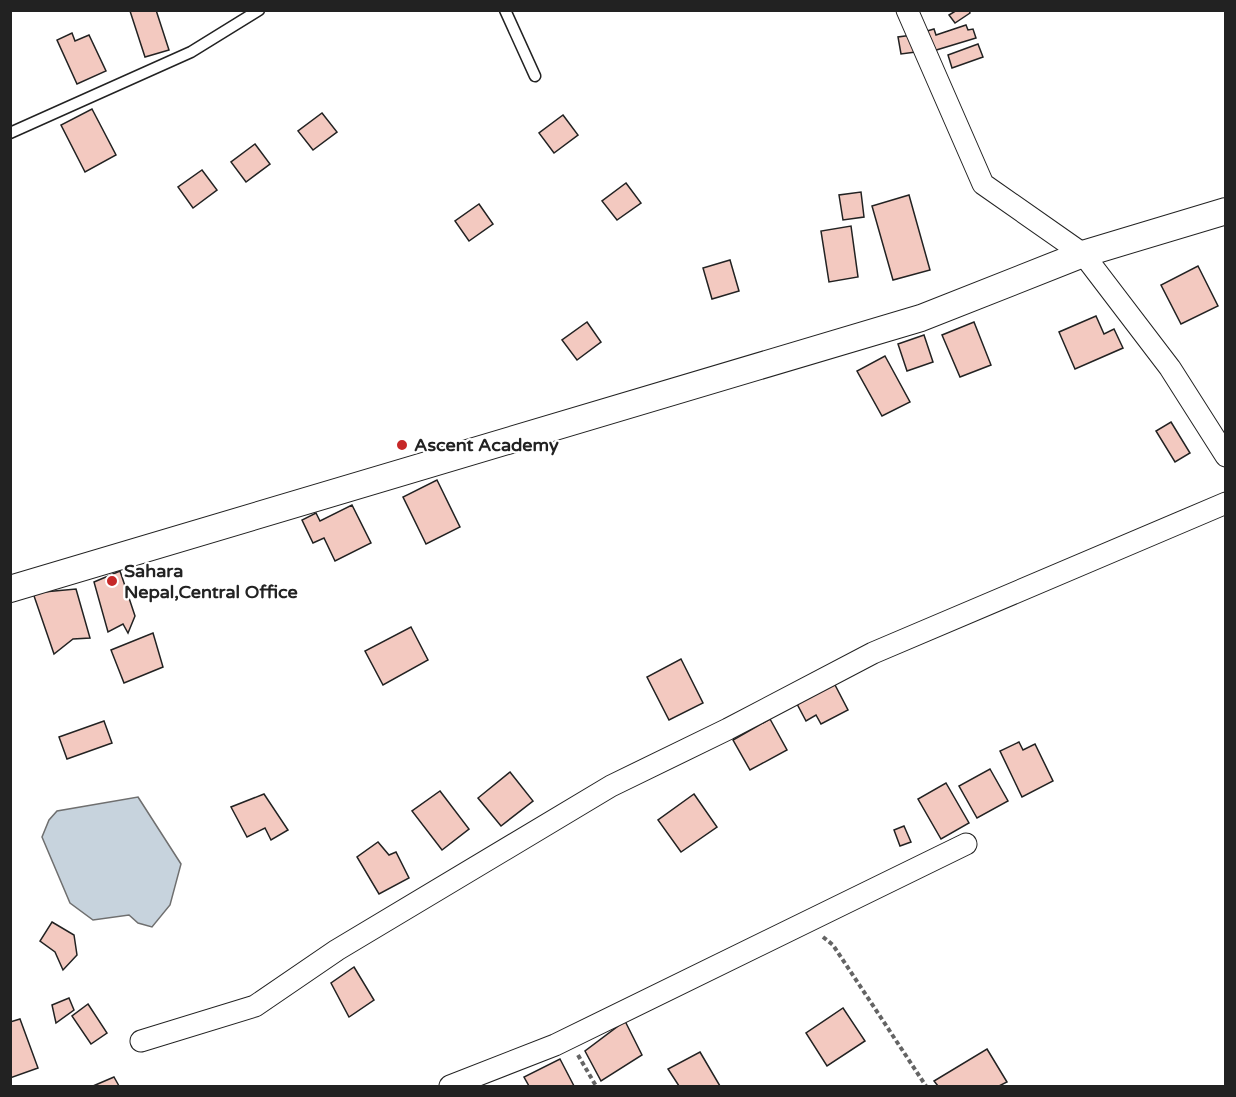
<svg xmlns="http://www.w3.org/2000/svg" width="1236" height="1097" viewBox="0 0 1236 1097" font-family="'Varela Round',sans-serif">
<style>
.water{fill:#c7d3dd;stroke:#6f6f6f;stroke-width:1.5}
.building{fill:#f3c9c0;stroke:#222;stroke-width:1.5}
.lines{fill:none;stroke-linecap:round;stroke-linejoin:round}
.service-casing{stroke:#222;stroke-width:13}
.minor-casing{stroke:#222;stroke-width:23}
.tertiary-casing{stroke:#222;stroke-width:28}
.path{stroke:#646464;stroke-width:4;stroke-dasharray:4.5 3;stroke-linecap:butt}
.service{stroke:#fff;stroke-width:10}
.minor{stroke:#fff;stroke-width:21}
.tertiary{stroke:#fff;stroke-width:26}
.poi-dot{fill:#c62828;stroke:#fff;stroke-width:2}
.labels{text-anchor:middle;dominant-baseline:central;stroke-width:4.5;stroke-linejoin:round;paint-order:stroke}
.poi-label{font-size:18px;font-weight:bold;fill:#222;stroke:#fff;text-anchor:start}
</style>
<rect width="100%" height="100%" fill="#fff"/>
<!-- water -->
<polygon class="water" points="138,797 181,864 170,905 152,927 138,923 129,915 93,920 70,903 42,837 49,820 57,811"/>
<!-- building -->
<g class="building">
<polygon points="156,10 169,50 145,57 130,11"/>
<polygon points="957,10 969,10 970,13 955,23 949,15"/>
<polygon points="966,25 968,30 973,29 976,38 933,51 927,31 934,29 936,35"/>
<polygon points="72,33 75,41 89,35 106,71 77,84 57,40"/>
<polygon points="920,34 923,51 901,54 898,37"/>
<polygon points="978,44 983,57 952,68 948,55"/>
<polygon points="92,109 116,155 85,172 61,125"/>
<polygon points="322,113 337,132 313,150 298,131"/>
<polygon points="563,115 578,135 554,153 539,133"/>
<polygon points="255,144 270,164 246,182 231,162"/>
<polygon points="202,170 217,190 193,208 178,187"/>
<polygon points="626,183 641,203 617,220 602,201"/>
<polygon points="861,192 864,217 843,220 839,195"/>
<polygon points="909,195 930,270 893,280 872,206"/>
<polygon points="479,204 493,224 469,241 455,221"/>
<polygon points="851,226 858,277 829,282 821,231"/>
<polygon points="730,260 739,291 712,299 703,268"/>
<polygon points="1198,266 1218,306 1181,324 1161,285"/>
<polygon points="1096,316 1104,334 1114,329 1123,348 1075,369 1059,332"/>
<polygon points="587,322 601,342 577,360 562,340"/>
<polygon points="974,322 991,365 960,377 942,335"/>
<polygon points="924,335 933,362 907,371 898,344"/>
<polygon points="885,356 910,402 882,416 857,371"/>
<polygon points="1171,422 1190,453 1175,462 1156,431"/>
<polygon points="437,480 460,527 426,544 403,497"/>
<polygon points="352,505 371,543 335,561 324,538 313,543 302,520 316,513 320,521"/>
<polygon points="120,571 135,616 128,633 123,624 108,632 94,582"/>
<polygon points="76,589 90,638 73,639 54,654 33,593"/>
<polygon points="411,627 428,660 383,685 365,651"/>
<polygon points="153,633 163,667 124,683 111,650"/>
<polygon points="681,659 703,703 669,720 647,677"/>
<polygon points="834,683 848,710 821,724 816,715 806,721 796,702"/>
<polygon points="770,719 787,750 750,770 733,740"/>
<polygon points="104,721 112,743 67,759 59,737"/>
<polygon points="1019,742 1023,750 1035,744 1053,781 1022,797 1000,751"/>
<polygon points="990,769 1008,801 977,818 959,786"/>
<polygon points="510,772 533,801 501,826 478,798"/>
<polygon points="946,783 969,823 941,839 918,799"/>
<polygon points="440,791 469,829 442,850 412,811"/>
<polygon points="264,794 288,830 271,840 265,828 247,837 231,807"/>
<polygon points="694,794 717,827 681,852 658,820"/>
<polygon points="904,826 911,842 900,846 894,830"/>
<polygon points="378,842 389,855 396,852 409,878 379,894 357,857"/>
<polygon points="52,922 74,935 77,955 63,970 55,952 40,941"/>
<polygon points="354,967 374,1000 349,1017 331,983"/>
<polygon points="69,998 74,1010 56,1023 52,1005"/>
<polygon points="88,1004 107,1033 91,1044 72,1016"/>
<polygon points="843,1008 865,1041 827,1066 806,1033"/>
<polygon points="20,1019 38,1068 10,1078 10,1022"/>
<polygon points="625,1021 642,1055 601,1081 585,1051"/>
<polygon points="987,1049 1007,1082 999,1086 938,1086 934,1081"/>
<polygon points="700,1052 720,1086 679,1086 668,1069"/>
<polygon points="560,1059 574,1086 529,1086 524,1077"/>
<polygon points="114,1077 119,1086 93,1086"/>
</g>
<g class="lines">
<!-- service casing -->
<g class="service-casing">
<g id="service">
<polyline points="505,10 535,76"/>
<polyline points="10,133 191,52 259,10"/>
</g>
</g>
<!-- minor casing -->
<g class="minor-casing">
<g id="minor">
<polyline points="907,10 983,184 1083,254 1170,368 1226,456"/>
<polyline points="141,1041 255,1006 337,950 611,786 728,729 873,653 1226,503"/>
<polyline points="450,1086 555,1045 966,844"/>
</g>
</g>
<!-- tertiary casing -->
<g class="tertiary-casing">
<polyline id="tertiary" points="10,589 921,318 1083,254 1226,211"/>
</g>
<!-- path -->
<g class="path">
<polyline points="823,937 833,945 926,1086"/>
<polyline points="578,1055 596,1086"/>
</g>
<!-- service -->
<use href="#service" class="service"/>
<!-- minor -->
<use href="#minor" class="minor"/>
<!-- tertiary -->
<use href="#tertiary" class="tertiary"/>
</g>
<!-- markers -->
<g class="poi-dot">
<circle cx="402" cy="445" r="6"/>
<circle cx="112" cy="581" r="6"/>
</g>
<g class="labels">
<!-- poi labels -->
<g class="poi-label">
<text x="414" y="445">Ascent Academy</text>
<text x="124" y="571">Sahara<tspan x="124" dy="21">Nepal,Central Office</tspan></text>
</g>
</g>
<!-- border -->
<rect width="1236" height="1097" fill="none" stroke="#222222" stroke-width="24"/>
</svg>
